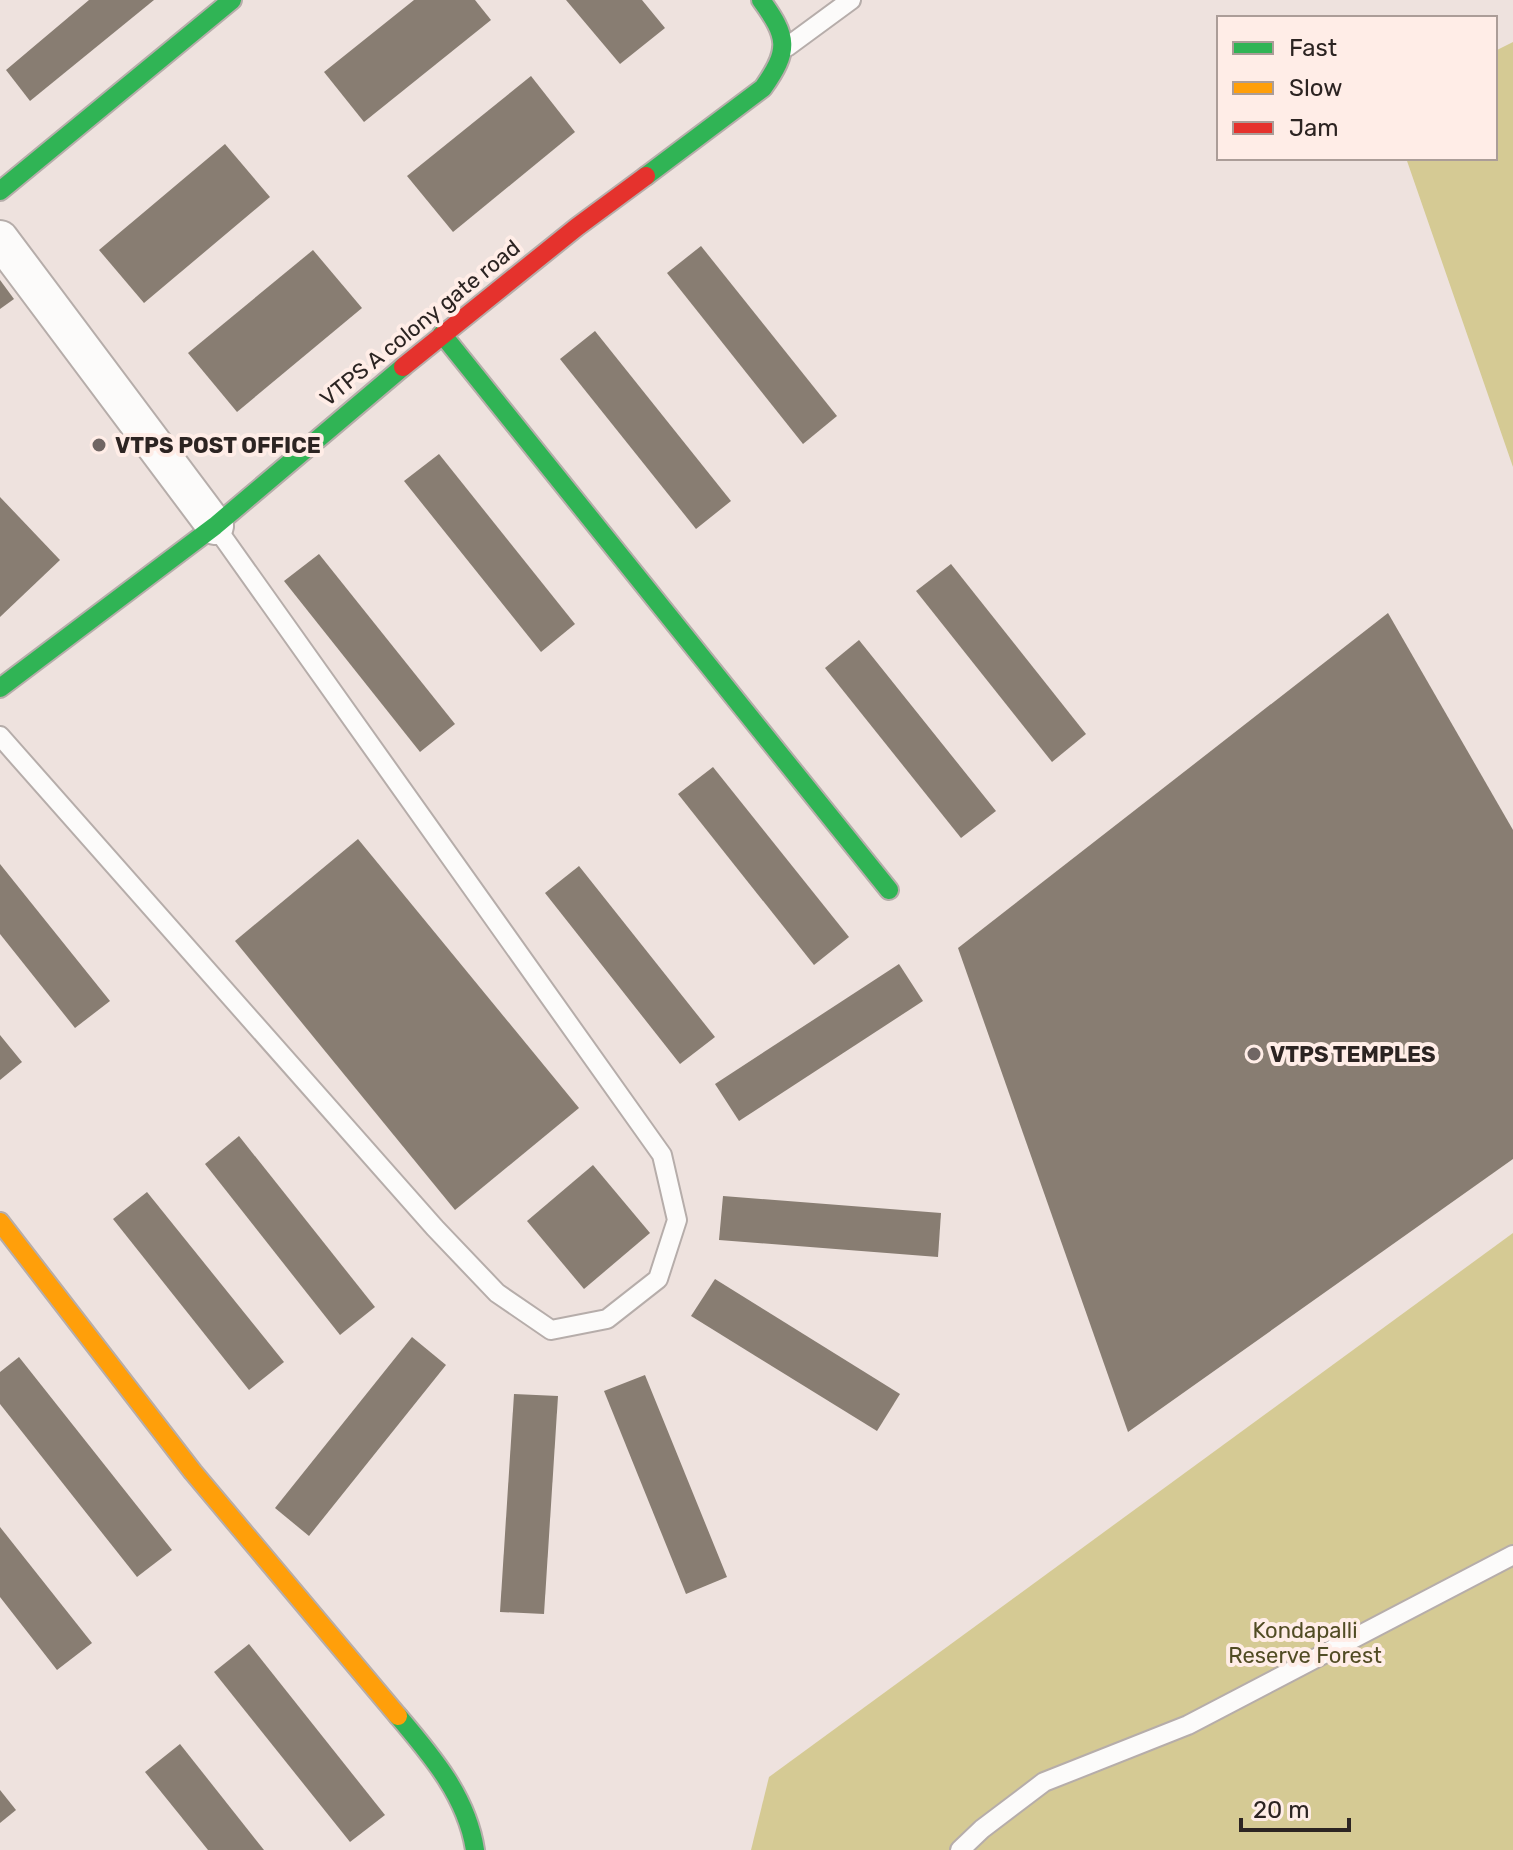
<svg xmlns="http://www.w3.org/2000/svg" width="1513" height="1850" viewBox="0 0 1513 1850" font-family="Rubik,sans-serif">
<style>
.forest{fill:#d5ca94}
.building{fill:#887d72}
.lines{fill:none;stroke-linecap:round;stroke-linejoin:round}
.lane-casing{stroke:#b6adaa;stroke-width:22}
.street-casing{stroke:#b6adaa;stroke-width:40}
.fast-casing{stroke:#b6adaa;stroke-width:22}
.slow-casing{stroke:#b6adaa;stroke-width:22}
.jam-casing{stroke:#b6adaa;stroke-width:22}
.lane{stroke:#fcfbfa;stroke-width:18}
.street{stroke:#fcfbfa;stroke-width:36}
.fast{stroke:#30b455;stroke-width:18}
.slow{stroke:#ff9f0a;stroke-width:18}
.jam{stroke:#e5322d;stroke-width:18}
.poi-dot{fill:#706664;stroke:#ffede7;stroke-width:3}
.labels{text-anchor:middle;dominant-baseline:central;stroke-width:8;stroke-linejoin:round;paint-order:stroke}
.street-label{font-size:22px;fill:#2c2422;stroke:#ffede7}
.poi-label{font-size:22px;font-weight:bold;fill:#2c2422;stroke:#ffede7;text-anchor:start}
.park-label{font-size:22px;fill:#514c24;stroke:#ffede7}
</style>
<rect width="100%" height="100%" fill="#eee2de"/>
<!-- forest -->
<g class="forest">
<polygon points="1513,42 1513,467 1406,158 1495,158 1495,51"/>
<polygon points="1513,1233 1513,1850 751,1850 769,1777"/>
</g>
<!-- building -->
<g class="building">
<polygon points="89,0 154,0 30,101 6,70"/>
<polygon points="414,0 475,0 491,20 364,122 324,72"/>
<polygon points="566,0 642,0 665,28 620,64"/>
<polygon points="531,76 575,132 453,232 407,176"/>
<polygon points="225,144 270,197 144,303 99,250"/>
<polygon points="701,246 837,416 803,444 667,273"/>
<polygon points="313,250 362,308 237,412 188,353"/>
<polygon points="0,280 14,299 0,309"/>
<polygon points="595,331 731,501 696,529 560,359"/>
<polygon points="439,454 575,624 541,652 404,481"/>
<polygon points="0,497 60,560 0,617"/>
<polygon points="319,554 455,724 420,752 284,581"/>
<polygon points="951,564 1086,734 1052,762 916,591"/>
<polygon points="1388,613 1513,830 1513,1159 1128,1432 958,948"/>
<polygon points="859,640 996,811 961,838 825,668"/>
<polygon points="713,767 849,937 814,965 678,794"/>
<polygon points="358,839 579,1108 455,1210 235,941"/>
<polygon points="0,864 110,1001 75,1028 0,934"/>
<polygon points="579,866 715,1037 680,1064 545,893"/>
<polygon points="899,964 923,1001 739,1121 715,1084"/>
<polygon points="0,1035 22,1062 0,1080"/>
<polygon points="239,1136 375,1307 340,1335 205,1164"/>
<polygon points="593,1165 650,1233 584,1289 527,1221"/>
<polygon points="147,1192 284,1362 249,1390 113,1219"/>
<polygon points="723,1196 941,1213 938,1257 719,1240"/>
<polygon points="715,1279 900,1394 877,1431 691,1316"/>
<polygon points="412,1337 446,1365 309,1536 275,1508"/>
<polygon points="19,1357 172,1550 137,1577 0,1404 0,1372"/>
<polygon points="645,1375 727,1577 686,1594 604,1391"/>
<polygon points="514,1394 558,1396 544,1614 500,1612"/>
<polygon points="0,1527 92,1643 57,1670 0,1597"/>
<polygon points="249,1644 385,1815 350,1842 214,1672"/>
<polygon points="180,1744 264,1850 208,1850 145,1772"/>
<polygon points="0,1790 16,1810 0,1823"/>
</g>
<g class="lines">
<!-- lane casing -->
<g class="lane-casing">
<g id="lane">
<polyline points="787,47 851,0"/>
<polyline points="0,736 435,1228 497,1293 551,1330 607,1319 658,1279 677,1220 662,1155 215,526"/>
<polyline points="960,1850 982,1829 1044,1782 1188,1725 1513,1555"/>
</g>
</g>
<!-- street casing -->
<g class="street-casing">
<polyline id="street" points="0,239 215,526"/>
</g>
<!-- fast casing -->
<g class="fast-casing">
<g id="fast">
<path d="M646,176l117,-88c27,-38 25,-51 -2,-88"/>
<polyline points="0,191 232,0"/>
<polyline points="442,334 889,890"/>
<polyline points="0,688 215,526 403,367"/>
<path d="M398,1716c34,40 69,81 77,134"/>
</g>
</g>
<!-- slow casing -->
<g class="slow-casing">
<polyline id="slow" points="0,1222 193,1472 398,1716"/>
</g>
<!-- jam casing -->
<g class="jam-casing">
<polyline id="jam" points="403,367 577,227 646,176"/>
</g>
<!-- lane -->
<use href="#lane" class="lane"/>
<!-- street -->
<use href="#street" class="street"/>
<!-- fast -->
<use href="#fast" class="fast"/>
<!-- slow -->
<use href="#slow" class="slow"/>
<!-- jam -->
<use href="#jam" class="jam"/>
</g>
<!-- markers -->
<g class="poi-dot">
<circle cx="99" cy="445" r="8"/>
<circle cx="1254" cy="1054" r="8"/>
</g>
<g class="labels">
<!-- street labels -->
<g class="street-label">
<text transform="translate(420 323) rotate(-39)">VTPS A colony gate road</text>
</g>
<!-- poi labels -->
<g class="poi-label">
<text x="115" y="445">VTPS POST OFFICE</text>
<text x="1270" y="1054">VTPS TEMPLES</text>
</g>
<!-- park labels -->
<g class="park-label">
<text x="1305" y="1630">Kondapalli<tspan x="1305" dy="25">Reserve Forest</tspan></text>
</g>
</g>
<!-- legend -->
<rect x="1217" y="16" width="280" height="144" fill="#ffede7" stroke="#ab9d98" stroke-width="2"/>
<rect x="1233" y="42" width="40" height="12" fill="#30b455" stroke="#ab9d98" stroke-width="2"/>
<text x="1289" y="56" font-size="24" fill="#2c2422">Fast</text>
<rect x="1233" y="82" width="40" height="12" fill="#ff9f0a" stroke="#ab9d98" stroke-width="2"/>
<text x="1289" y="96" font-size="24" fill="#2c2422">Slow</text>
<rect x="1233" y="122" width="40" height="12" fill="#e5322d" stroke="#ab9d98" stroke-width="2"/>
<text x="1289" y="136" font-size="24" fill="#2c2422">Jam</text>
<!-- scale -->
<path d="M1241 1818v12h108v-12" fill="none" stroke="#2c2422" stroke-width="4"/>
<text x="1253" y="1818" font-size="24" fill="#2c2422" stroke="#ffede7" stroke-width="6" paint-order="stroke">20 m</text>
</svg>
